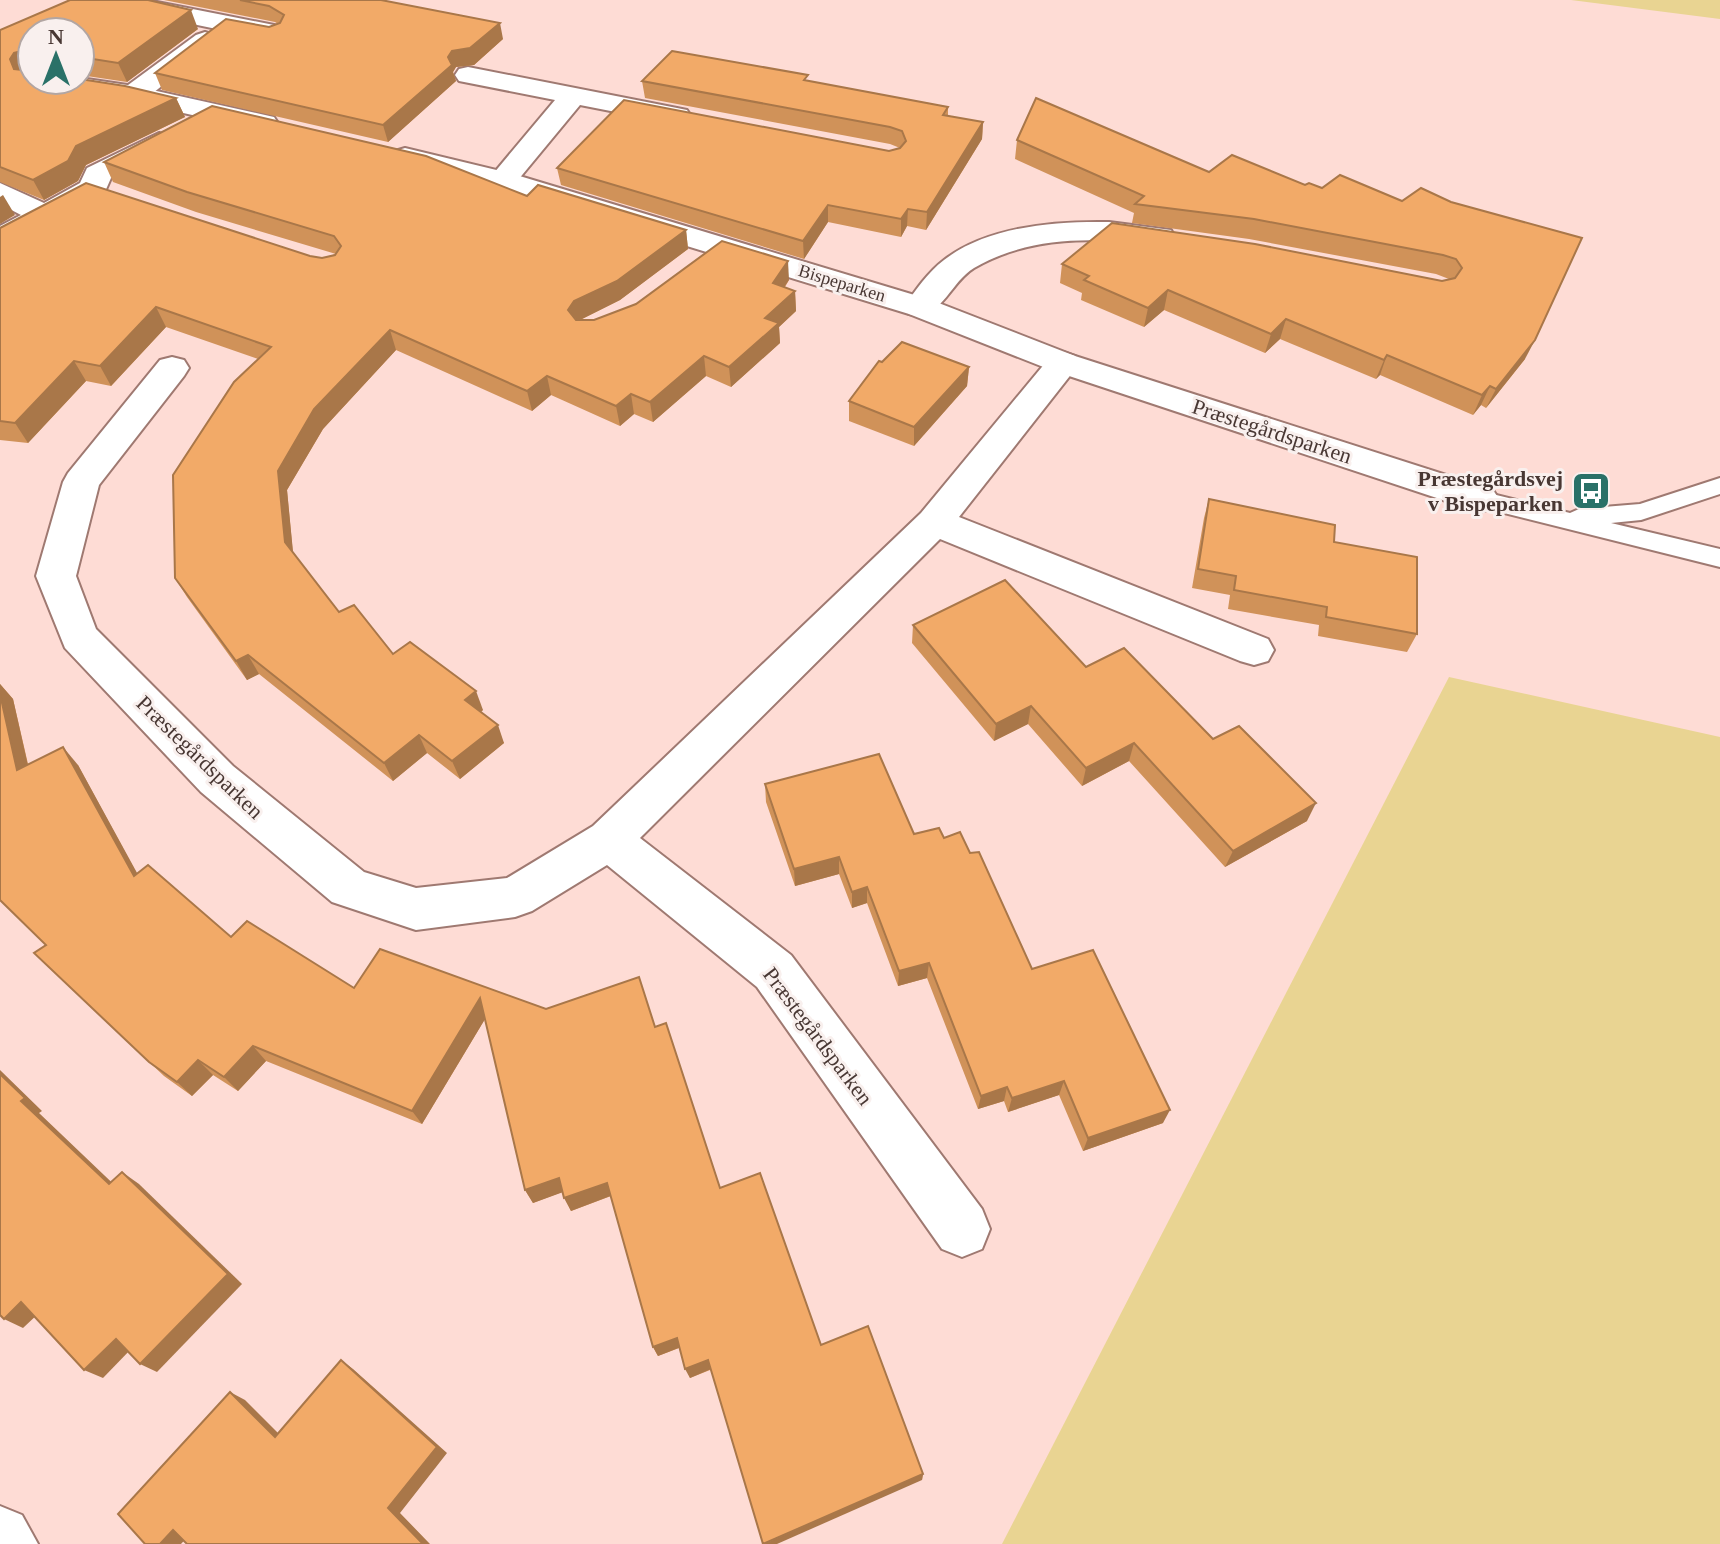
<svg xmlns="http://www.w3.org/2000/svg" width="1720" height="1544" viewBox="0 0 1720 1544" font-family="'Times New Roman',serif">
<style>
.green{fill:#e9d492}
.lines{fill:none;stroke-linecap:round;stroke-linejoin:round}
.service-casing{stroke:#9f7971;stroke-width:4}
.minor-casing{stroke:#9f7971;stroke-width:4}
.tertiary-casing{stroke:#9f7971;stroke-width:4}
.service{fill:#fff;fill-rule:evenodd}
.minor{fill:#fff;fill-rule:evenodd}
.tertiary{fill:#fff;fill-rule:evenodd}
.wall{fill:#d09259}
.shaded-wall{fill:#a97749}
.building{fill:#f2aa68;stroke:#a97749;stroke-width:2}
.labels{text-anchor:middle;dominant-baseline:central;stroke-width:6;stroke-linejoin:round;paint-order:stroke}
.far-street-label{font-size:18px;fill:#483733;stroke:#f9f0ee}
.street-label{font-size:22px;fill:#483733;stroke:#f9f0ee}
.poi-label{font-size:22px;font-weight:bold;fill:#483733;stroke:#f9f0ee;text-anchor:end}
</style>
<rect width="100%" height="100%" fill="#fedcd5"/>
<!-- green -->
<g class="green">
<polygon points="1571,0 1720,0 1720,19"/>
<polygon points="1449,677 1720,737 1720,1544 1002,1544"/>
</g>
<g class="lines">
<!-- service casing -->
<g class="service-casing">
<polygon id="service" points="1720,478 1720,494 1641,520 1611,523 1720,549 1720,567 1472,505 1468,499 1472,493 1480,491 1570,513 1579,509 1640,504"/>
</g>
<!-- minor casing -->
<g class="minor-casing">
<g id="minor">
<polygon points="126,0 147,0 274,25 283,28 287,33 283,38 274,41 135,12 126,10 123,5"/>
<polygon points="205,32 214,35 218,40 214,45 144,100 124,100 120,94 124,88 196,35"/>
<polygon points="468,67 677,108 687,110 691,116 687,122 677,124 580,105 513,186 503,189 493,186 488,180 555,100 459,81 455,75 459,69"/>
<polygon points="159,133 169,136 173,142 169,148 111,178 104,194 11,245 0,247 0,226 21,215 0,204 0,183 44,203 80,183 87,168"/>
<path d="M1109,222l62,8 4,7 -4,7 -11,2c-64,-9 -129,-11 -186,22 -25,15 -33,54 -65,46l-5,-7c11,-16 24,-35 40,-47 44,-34 112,-39 165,-38z"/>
<polygon points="1063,352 1075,356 1080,363 959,517 1268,639 1274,650 1268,661 1254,665 1240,661 940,539 640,838 791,955 982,1209 990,1229 982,1249 962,1257 942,1249 757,987 607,865 532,911 515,917 416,930 332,902 201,792 65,648 36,576 63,482 68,473 160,360 172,357 184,360 189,368 184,376 99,485 76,576 96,629 233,766 364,872 416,888 507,878 593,826 921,513 1051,356"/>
<polygon points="0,1506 22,1515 38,1544 0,1544"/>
</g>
</g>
<!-- tertiary casing -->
<g class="tertiary-casing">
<g id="tertiary">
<polygon points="32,73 32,80 80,78 134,86 274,117 278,123 274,129 264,131 134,102 26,86 22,80 26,74"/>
<polygon points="405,148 513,174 931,300 1075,356 1493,490 1499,499 1493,508 1480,512 1467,508 1051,370 909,314 494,187 395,163 391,157 395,151"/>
</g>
</g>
<!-- service -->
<use href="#service" class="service"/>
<!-- minor -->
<use href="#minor" class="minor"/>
<!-- tertiary -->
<use href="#tertiary" class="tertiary"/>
</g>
<!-- wall -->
<g class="wall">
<polygon points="164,0 381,0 503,39 474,65 456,67 453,72 456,81 388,142 162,90 155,73 278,24 275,22"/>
<polygon points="198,29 127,82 80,75 80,32 32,32 32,71 29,71 176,98 185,117 86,165 78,181 44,200 0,182 0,30"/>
<polygon points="642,81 808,81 948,107 948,116 983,122 982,139 926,230 907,226 901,237 828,222 804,259 561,185 557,168 889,151 900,148 890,144 645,98"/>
<polygon points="1017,140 1209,172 1402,201 1421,188 1525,359 1486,408 1481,405 1473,415 1380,375 1376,379 1280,339 1265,353 1164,310 1144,327 1081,300 1082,293 1060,283 1062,264 1442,281 1449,279 1436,274 1249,239 1132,223 1134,213 1015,159"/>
<polygon points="104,162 527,196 686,230 688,249 620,300 580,320 594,320 789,280 785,287 795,291 796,311 779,327 780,343 731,387 706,376 653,422 634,414 620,426 551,395 532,411 396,350 323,429 287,490 293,554 339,612 393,654 483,710 481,712 504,743 460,779 427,753 393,781 259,674 247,680 187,597 175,578 258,359 166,327 111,386 86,381 28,443 0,440 0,228 322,258 336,254 196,212 113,182"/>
<polygon points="969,367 967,386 914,446 849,421 849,401"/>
<polygon points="1209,499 1334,542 1417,634 1407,652 1318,636 1319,625 1228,609 1230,595 1192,588 1204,518"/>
<polygon points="913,625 1086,667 1213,739 1307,821 1225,867 1129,761 1082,786 1028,724 994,741 912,643"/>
<polygon points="0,684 13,699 28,764 78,765 137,874 231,937 354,988 546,1009 655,1027 720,1188 821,1345 923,1474 922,1480 710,1370 690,1378 679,1348 658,1356 653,1347 611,1196 571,1211 562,1192 533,1203 525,1190 485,1019 422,1124 266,1061 238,1091 213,1075 192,1096 164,1076 34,953 46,945 0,694"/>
<polygon points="765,784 914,834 944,838 970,853 1032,969 1163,1123 1083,1151 1059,1095 1008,1112 1004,1101 978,1109 927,978 898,986 867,903 852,908 839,874 795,886 766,802"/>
</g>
<!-- shaded-wall -->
<g class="shaded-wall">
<polygon points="191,10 198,29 127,82 118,63"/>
<polygon points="500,23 503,39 474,65 456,67 453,72 456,81 388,142 383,125 448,57 452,51"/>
<polygon points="22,51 32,70 24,72 24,88 10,59 14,53"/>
<polygon points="176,98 185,117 86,165 78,181 44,200 33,180 76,146"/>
<polygon points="983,122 982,139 926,230 927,212"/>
<polygon points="3,195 15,215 0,224 0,197"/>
<polygon points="828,205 828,222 804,259 803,241"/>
<polygon points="908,209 907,226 901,237 901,219"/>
<polygon points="686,230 688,249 620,300 578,321 568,310 574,301"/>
<polygon points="788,261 789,280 774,302 773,283"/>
<polygon points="1168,290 1164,310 1144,327 1148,308"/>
<polygon points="795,291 796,311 779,327 780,343 731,387 729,367 765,318"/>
<polygon points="156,307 166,327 111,386 100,366"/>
<polygon points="1286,319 1280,339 1265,353 1271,334"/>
<polygon points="390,330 396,350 323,429 287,490 294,562 285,542 278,471 314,409"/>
<polygon points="1535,340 1525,359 1486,408 1496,389"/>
<polygon points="1387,355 1380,375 1376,379 1384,360"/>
<polygon points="704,356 706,376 653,422 650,402"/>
<polygon points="74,361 86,381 28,443 15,423"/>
<polygon points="969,367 967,386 914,446 914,427"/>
<polygon points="547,376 551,395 532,411 527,391"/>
<polygon points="1490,386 1481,405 1473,415 1482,395"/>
<polygon points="631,394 634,414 620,426 616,406"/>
<polygon points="248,655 259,674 247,680 236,661"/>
<polygon points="0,684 13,699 33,788 17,770 0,694"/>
<polygon points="476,691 483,710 472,718 465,700"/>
<polygon points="1031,706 1028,724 994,741 996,724"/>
<polygon points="498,725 504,743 460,779 452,761"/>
<polygon points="419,735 427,753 393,781 384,763"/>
<polygon points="1134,743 1129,761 1082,786 1086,768"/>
<polygon points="63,747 78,765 148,893 134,876"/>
<polygon points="1316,803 1307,821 1225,867 1233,851"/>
<polygon points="839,857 839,874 795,886 794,869"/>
<polygon points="867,887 867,903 852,908 852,892"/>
<polygon points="929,963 927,978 898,986 899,971"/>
<polygon points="480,998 488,1014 422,1124 412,1111"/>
<polygon points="253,1046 266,1061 238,1091 224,1077"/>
<polygon points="198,1060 213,1075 192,1096 177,1082"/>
<polygon points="0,1070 42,1111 39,1113 126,1196 109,1184 21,1101 0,1074"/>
<polygon points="1064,1081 1059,1095 1008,1112 1012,1098"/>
<polygon points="1007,1087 1004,1101 978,1109 981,1096"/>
<polygon points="1170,1110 1163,1123 1083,1151 1088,1138"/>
<polygon points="122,1172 139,1184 242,1284 157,1372 140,1364"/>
<polygon points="559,1178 566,1191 533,1203 525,1190"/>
<polygon points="607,1183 613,1195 571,1211 564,1198"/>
<polygon points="21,1302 40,1312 23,1328 4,1319"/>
<polygon points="677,1338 681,1347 658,1356 653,1347"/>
<polygon points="116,1339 133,1347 103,1378 84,1370"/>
<polygon points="341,1360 353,1369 447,1453 400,1513 430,1544 423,1544 388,1508"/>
<polygon points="708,1360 711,1369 690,1378 685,1369"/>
<polygon points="230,1392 245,1400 289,1444 275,1437"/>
<polygon points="923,1474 922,1480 777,1544 764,1544"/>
<polygon points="173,1530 190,1534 181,1544 160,1544"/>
</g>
<!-- building -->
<g class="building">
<polygon points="70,0 148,0 191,10 118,63 80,57 80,32 32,32 32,58 25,58 22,51 14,53 10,59 14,69 32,71 32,80 80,80 80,79 125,86 176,98 76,146 68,161 33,180 0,167 0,30"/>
<polygon points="240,0 381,0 500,23 470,48 452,51 448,57 452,65 383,125 155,73 226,19 269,27 280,23 284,15 269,6"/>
<polygon points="672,51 808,75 804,80 948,107 943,115 983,122 927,212 908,209 901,219 828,205 803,241 557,168 624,100 889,151 900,148 906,141 902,131 890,127 642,81"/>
<polygon points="1036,98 1209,172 1232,155 1305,185 1309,183 1322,188 1340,175 1402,201 1421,188 1451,202 1582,238 1535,340 1496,389 1490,386 1482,395 1387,355 1384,360 1286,319 1271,334 1168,290 1148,308 1084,280 1089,276 1062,264 1112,223 1255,244 1442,281 1455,278 1462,268 1456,259 1443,255 1254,219 1135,204 1144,196 1017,140"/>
<polygon points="212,106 426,156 527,196 538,185 686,230 617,281 574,301 568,310 576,320 594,320 636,304 722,241 788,261 773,283 795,291 765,318 779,323 729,367 704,356 650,402 631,394 616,406 547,376 527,391 390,330 314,409 278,471 285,542 339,612 354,605 393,654 410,642 476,691 465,700 498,725 452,761 419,735 384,763 248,655 236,661 175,578 173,475 234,382 271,347 156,307 100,366 74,361 15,423 0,421 0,228 86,183 310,256 322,258 335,255 341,246 334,236 187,192 104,162"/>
<polygon points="902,342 969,367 914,427 849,401 879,361 882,362"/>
<polygon points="1209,499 1335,525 1334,542 1417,557 1417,634 1326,617 1327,607 1234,590 1236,576 1198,569"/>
<polygon points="1005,580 1086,667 1124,648 1213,739 1239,726 1316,803 1233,851 1134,743 1086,768 1031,706 996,724 913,625"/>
<polygon points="0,694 17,770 63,747 134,876 148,865 231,937 247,921 354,988 380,949 546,1009 639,977 655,1027 666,1023 720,1188 760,1173 821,1345 868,1326 923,1474 763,1544 708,1360 685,1369 677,1338 653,1347 607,1183 564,1198 559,1178 525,1190 480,998 412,1111 253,1046 224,1077 198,1060 177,1082 149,1062 34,953 46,945 0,900"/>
<polygon points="879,754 914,834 939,828 944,838 960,832 970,853 979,852 1032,969 1093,950 1170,1110 1088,1138 1064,1081 1012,1098 1007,1087 981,1096 929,963 899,971 867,887 852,892 839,857 794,869 765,784"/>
<polygon points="0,1074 25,1098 21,1101 109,1184 122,1172 228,1274 140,1364 116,1339 84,1370 21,1302 4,1319 0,1315"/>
<polygon points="341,1360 437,1447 388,1508 423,1544 187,1544 173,1530 160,1544 145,1544 118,1514 230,1392 275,1437"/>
</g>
<!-- icons -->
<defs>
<g id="bus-square" transform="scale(2)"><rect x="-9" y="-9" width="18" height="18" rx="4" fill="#2a7168" stroke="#f9f0ee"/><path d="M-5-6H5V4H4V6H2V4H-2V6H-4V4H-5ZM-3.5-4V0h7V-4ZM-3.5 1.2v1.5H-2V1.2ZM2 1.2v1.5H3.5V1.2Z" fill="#fff"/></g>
</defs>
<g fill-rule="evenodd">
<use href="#bus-square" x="1591" y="491"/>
</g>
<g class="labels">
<!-- far-street labels -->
<g class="far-street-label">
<text transform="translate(842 283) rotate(17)">Bispeparken</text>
</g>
<!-- street labels -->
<g class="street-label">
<text transform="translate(1272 431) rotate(18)">Præstegårdsparken</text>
<text transform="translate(200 757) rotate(44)">Præstegårdsparken</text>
<text transform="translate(818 1036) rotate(53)">Præstegårdsparken</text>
</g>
<!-- poi labels -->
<g class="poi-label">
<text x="1563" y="478">Præstegårdsvej<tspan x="1563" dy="25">v Bispeparken</tspan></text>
</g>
</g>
<!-- north arrow -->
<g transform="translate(56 56)"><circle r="38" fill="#f9f0ee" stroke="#b2a6a3" stroke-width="2"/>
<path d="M0-6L14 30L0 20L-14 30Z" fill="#2a7168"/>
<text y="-12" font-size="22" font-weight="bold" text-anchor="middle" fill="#483733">N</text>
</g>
</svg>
